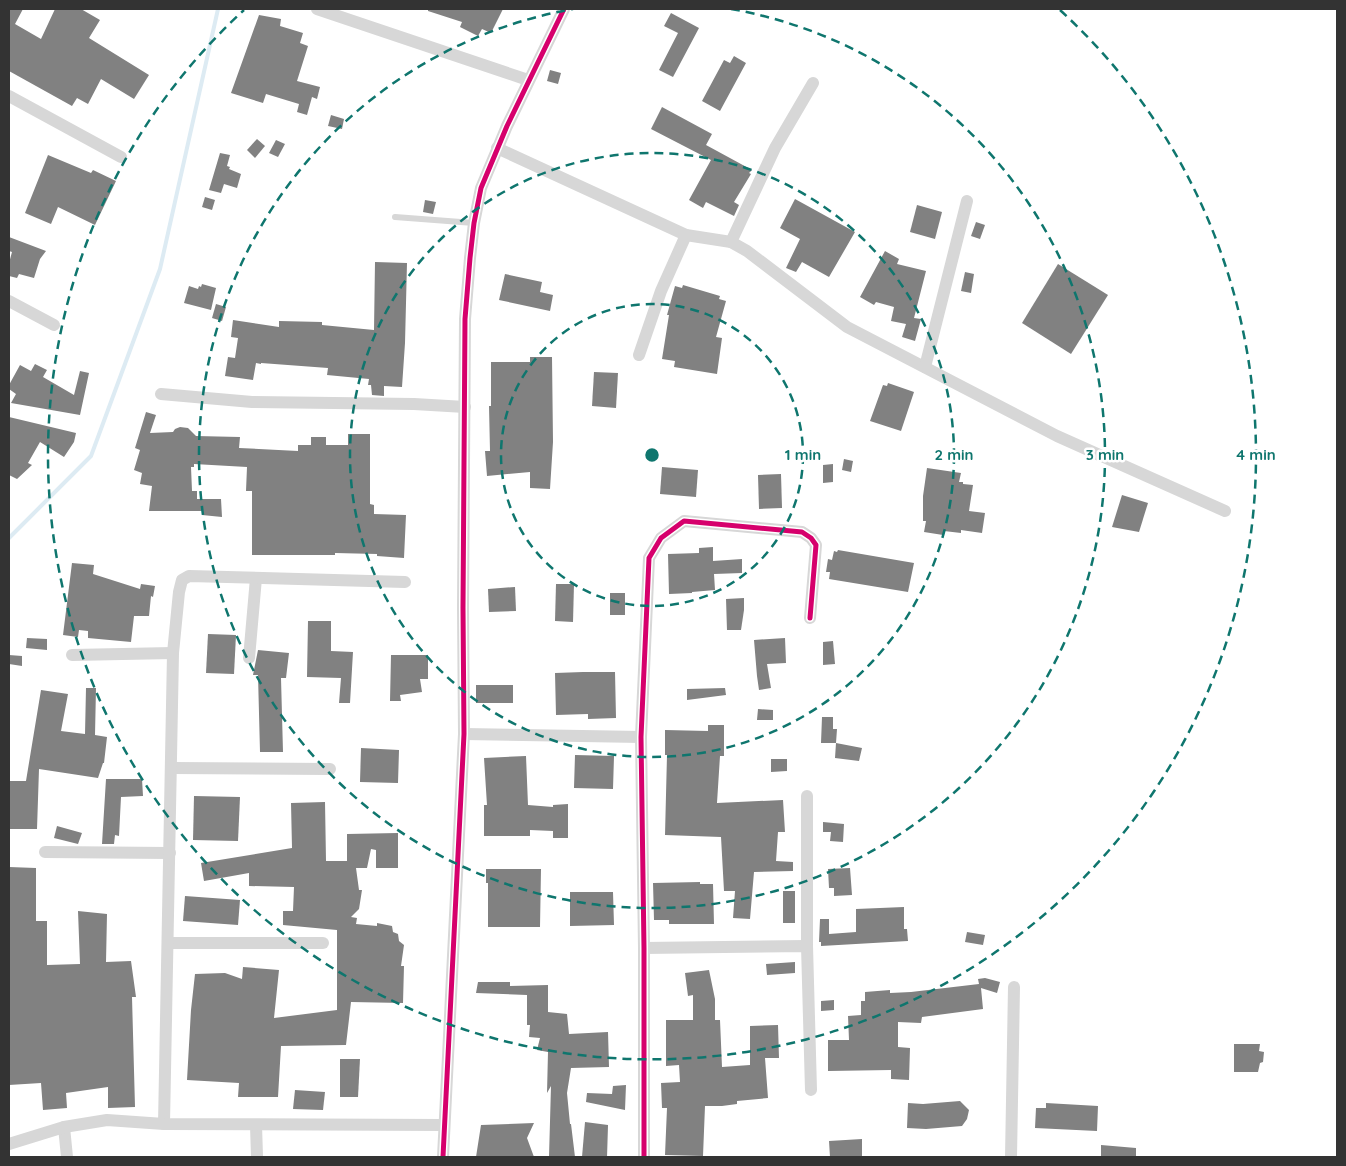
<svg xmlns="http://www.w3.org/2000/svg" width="1346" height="1166" viewBox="0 0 1346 1166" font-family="Quicksand,sans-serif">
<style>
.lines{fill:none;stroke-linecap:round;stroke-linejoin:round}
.stream{stroke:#ddebf3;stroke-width:4}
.building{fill:#818181}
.service{stroke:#d7d7d7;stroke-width:6}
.minor{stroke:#d7d7d7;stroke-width:12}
.cycleway-casing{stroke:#fff;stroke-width:8}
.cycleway{stroke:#d6006c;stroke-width:5}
.ring{fill:none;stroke:#0f766e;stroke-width:2.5;stroke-dasharray:9 6}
.centre{fill:#0f766e;stroke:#fff;stroke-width:2.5}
.ring-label{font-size:15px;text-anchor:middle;font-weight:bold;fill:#0f766e;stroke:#fff;stroke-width:5;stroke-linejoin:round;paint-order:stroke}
</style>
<rect width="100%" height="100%" fill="#fff"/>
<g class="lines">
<!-- stream -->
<polyline class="stream" points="9,538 91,456 160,269 218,9"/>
</g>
<!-- building -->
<g class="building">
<polygon points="9,9 23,9 15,24 41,39 55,9 81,9 100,20 89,38 149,75 134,99 101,79 88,104 77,98 72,106 9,71"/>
<polygon points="428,9 503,9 491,33 482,29 478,36 460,27 462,22 428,11"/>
<polygon points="671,13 699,28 673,77 659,70 678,33 664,26"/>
<polygon points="259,15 281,19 280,26 303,33 300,43 308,46 297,81 320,87 317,99 312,97 307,115 297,112 299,104 266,94 263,103 231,93"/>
<polygon points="734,56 746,63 720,111 702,101 724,60 730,63"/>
<polygon points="550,70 561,73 558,84 547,81"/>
<polygon points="662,107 712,134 706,145 752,170 749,173 751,174 734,202 739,205 734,216 706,202 703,208 689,200 711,160 651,129"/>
<polygon points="331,115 344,119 342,129 328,126"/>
<polygon points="257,139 265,146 255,158 247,150"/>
<polygon points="276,140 285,144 278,157 269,153"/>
<polygon points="220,153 230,155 227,166 230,167 229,169 241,174 237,188 224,184 221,193 209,190"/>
<polygon points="48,155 91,173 93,170 116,181 95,225 58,207 51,224 25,213"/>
<polygon points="205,197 215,200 212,210 202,207"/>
<polygon points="795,199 855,232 829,277 802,262 796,272 786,268 800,239 780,228"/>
<polygon points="425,200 436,202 433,214 423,212"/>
<polygon points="917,205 942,212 935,239 910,232"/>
<polygon points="976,222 985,225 980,239 971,236"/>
<polygon points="9,237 46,251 40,259 34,278 19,274 17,278 9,276 9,263 12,252 9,251"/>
<polygon points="885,251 899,259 897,264 926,271 914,318 921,319 915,341 902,337 906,324 891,321 894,307 876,302 874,305 860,297"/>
<polygon points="375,262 407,263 405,343 402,387 384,386 384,396 372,395 371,385 368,385 369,379 327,375 328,368 261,363 261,364 256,363 253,380 225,376 228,357 235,358 238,338 231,337 233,320 279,327 279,321 322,322 322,325 374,330"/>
<polygon points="1058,264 1108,295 1071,354 1022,323"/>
<polygon points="965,272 974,274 971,293 961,291"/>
<polygon points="505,274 542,282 540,292 553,295 550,311 499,300"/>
<polygon points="202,284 216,288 211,310 184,303 189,286 198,289 199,286 201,287"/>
<polygon points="683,285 720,296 719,299 726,301 716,337 722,338 717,374 674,367 675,361 662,359 669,315 667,315 675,286 682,288"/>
<polygon points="216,304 226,307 222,321 212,318"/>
<polygon points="530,357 552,357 553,442 550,489 530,488 530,472 487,476 485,451 490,451 489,406 491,406 491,362 530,362"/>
<polygon points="35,364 47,370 43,377 74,395 80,371 89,373 80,415 11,403 16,394 9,389 9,385 20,365 31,371"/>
<polygon points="594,372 618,373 616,408 592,406"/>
<polygon points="888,383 914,392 901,431 870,421 883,385 887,386"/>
<polygon points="146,412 156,415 150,433 173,432 175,429 180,427 188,428 196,436 240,437 239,448 298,451 298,445 311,445 311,437 326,437 326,445 348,445 348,434 370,434 370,504 374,505 374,514 406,515 404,558 377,556 377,554 335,553 335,555 252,555 252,491 246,491 247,467 194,464 194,467 191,467 192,491 197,491 197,499 221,499 222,517 202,515 202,511 149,511 152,486 140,484 142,473 134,470 140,450 135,448"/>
<polygon points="9,417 76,433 74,442 64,457 40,442 28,463 32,465 17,479 9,475"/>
<polygon points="844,459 853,461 851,472 842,470"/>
<polygon points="833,464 833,482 823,483 823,465"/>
<polygon points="662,467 698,470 696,497 660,494"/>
<polygon points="927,468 961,473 959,482 963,482 963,484 973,485 969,511 985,513 982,533 961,530 961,533 944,531 943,535 924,532 926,521 923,521 923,496"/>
<polygon points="781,474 782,508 759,509 758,475"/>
<polygon points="1122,495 1148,503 1139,532 1112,527"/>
<polygon points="713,547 713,561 742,559 742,573 714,574 715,590 692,592 692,593 669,594 668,554 699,553 699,548"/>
<polygon points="838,550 914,563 908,592 829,579 830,572 826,572 828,559 832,560 834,551 837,552"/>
<polygon points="72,563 94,565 93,574 140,589 141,584 155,586 153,597 151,596 149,616 134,616 131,642 88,638 88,631 79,630 78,637 63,635"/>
<polygon points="556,584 574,584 573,622 555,621"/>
<polygon points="515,587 516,611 489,612 488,589"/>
<rect x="610" y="593" width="15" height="22"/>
<polygon points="744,598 744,610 741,630 727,630 726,599"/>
<polygon points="308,621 331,621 331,651 353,652 350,703 339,703 341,678 307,677"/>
<polygon points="208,634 236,635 234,674 206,673"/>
<polygon points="27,638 47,639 47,650 26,648"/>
<polygon points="785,638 786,663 767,664 771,688 759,690 757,676 754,640"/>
<polygon points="833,641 835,664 823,665 823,642"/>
<polygon points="258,650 289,653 286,678 281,678 283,752 260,752 258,675 253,675"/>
<polygon points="9,655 22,656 22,666 9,664"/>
<polygon points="391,655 428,655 428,679 420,679 422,692 400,695 401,701 390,701"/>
<polygon points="583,672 615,672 616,718 588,719 588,714 556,715 555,673"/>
<rect x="476" y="685" width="37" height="18"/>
<polygon points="86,688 96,688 95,735 107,737 104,763 103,763 98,778 39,769 37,829 9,829 9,781 26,781 41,690 68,694 61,731 85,734"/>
<polygon points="725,688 726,695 687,700 687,689"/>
<polygon points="758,709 773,710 773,720 757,720"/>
<polygon points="822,717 833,717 833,729 837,729 836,743 862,748 859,761 835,758 836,743 821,743"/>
<polygon points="708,725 724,725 724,756 720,756 717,803 783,800 785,832 778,832 776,861 793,862 793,871 754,872 750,919 733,918 735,891 724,891 721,837 665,835 667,755 665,755 665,730 708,731"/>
<polygon points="361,748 399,750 398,783 360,782"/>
<polygon points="575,755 614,756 613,789 574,788"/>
<polygon points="526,756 528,805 553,807 553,805 568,804 568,838 553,838 553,831 530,830 530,836 484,836 484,805 487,805 484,758"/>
<polygon points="771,759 787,759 787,771 771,772"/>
<polygon points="106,779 142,779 143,796 121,797 119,836 115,835 114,844 102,844"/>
<polygon points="194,796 240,797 238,841 193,840"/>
<polygon points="325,802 326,861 347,861 347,834 398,833 398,868 376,868 376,850 371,849 367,868 356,868 359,890 362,890 359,909 351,917 357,918 356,924 377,926 377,923 392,926 393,932 398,934 399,941 404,945 401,966 404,966 403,1003 351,1002 346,1045 281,1046 278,1097 238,1097 239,1083 187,1080 191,1010 195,974 225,973 242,979 243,967 279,970 274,1018 337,1010 337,930 283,925 283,911 293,911 294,887 249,886 249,873 204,881 201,863 292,848 291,803"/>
<polygon points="823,822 844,824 843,842 830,841 831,832 823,832"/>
<polygon points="57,826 82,833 78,844 54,838"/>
<polygon points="9,867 36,868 36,921 47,921 47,965 80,964 78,911 107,914 106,962 131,961 136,997 132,997 135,1107 108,1108 108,1087 66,1093 67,1108 43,1110 41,1083 9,1085"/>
<polygon points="850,868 852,895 834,896 834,888 829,888 828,869"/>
<polygon points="486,869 541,869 540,927 488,927 488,883 486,883"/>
<polygon points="700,882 700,884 713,884 714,924 669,924 669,920 654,920 653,883"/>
<rect x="783" y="891" width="12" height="32"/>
<polygon points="570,892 613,892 614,925 570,926"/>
<polygon points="185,896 240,900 238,925 183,921"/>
<polygon points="904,907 904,929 907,929 908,941 821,946 821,942 819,942 820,919 829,919 829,934 856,932 856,909"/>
<polygon points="967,932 985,935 983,945 965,942"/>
<polygon points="795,962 795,973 767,975 766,964"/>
<polygon points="709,970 715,999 715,1020 720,1020 722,1067 750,1065 750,1026 778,1025 779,1058 765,1058 768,1098 737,1101 737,1104 722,1106 705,1106 703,1156 665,1155 667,1108 662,1108 661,1083 680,1082 679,1065 666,1066 666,1020 693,1020 693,995 688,996 685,973"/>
<polygon points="985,978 1000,982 997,993 981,988 983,1009 922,1017 921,1023 898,1022 898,1047 910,1048 909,1080 891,1079 891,1070 828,1071 828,1040 849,1040 848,1016 861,1015 861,1001 865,1001 865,992 890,990 890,993 911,992 979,984 978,979"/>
<polygon points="478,982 510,982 510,986 548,985 548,1012 567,1014 569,1034 608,1032 609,1067 571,1068 567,1093 570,1124 571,1124 575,1157 549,1157 551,1086 547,1093 548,1052 537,1050 540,1038 529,1037 530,1025 527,1025 527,995 476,993"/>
<polygon points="834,1000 834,1010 821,1011 821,1001"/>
<polygon points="1234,1044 1260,1044 1259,1051 1264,1052 1263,1062 1260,1063 1258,1072 1234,1072"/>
<polygon points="340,1059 360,1059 358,1097 340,1097"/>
<polygon points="626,1085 625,1110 586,1102 587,1093 612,1094 613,1086"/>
<polygon points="295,1090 325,1092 323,1110 293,1109"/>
<polygon points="960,1101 969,1110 967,1119 962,1126 926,1129 907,1128 908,1103 923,1104"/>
<polygon points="1046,1103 1098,1106 1097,1131 1035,1128 1036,1108 1046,1108"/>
<polygon points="585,1122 608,1125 607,1157 582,1157"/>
<polygon points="534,1123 527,1138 534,1157 476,1157 481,1125"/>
<polygon points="862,1139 862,1157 830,1157 829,1141"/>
<polygon points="1101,1145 1136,1148 1136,1157 1101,1157"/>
</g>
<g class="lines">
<!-- service -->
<polyline class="service" points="395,217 474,223"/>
<!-- minor -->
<g class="minor">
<polyline points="317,9 528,80"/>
<polyline points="9,96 121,157"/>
<polyline points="497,148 686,235 731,242 747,251 847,327 1057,436 1225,511"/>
<polyline points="731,242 775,148 813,83"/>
<polyline points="9,301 54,325"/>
<polyline points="639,355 661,291 686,235"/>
<polyline points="925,367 967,201"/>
<polyline points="161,394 252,402 414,404 465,407"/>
<polyline points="72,655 173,653"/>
<polyline points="249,658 256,578"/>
<polyline points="464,734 641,737"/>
<polyline points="172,768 330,769"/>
<polyline points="45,852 170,853"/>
<polyline points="168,943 323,943"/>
<polyline points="807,946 807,796"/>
<polyline points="644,948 807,946 811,1090"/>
<polyline points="164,1124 173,653 179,592 182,580 189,576 405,582"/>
<polyline points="256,1125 257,1157"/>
<polyline points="64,1127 67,1157"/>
<polyline points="9,1144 64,1127 107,1120 164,1124 444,1125"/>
<polyline points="443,1157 464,734 463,608 465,319 470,258 474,223 481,188 507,126 564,9"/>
<polyline points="644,1157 644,948 641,737 649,558 661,538 684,521 802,532 811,538 816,545 810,618"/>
<polyline points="1011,1157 1014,987"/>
</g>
<!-- cycleway casing -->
<g class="cycleway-casing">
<g id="cycleway">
<polyline points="443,1157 464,734 463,608 465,319 470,258 474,223 481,188 507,126 564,9"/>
<polyline points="644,1157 644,948 641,737 649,558 661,538 684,521 802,532 811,538 816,545 810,618"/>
</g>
</g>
<!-- cycleway -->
<use href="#cycleway" class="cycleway"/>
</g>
<!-- distance rings -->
<g class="ring">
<circle cx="652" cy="455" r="151"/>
<circle cx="652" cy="455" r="302"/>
<path d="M731 9A453 453 0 1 1 573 9"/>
<path d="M1060 10A604 604 0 1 1 244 10"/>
</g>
<circle cx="652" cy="455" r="8" class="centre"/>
<g class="ring-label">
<text x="803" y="460">1 min</text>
<text x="954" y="460">2 min</text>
<text x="1105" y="460">3 min</text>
<text x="1256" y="460">4 min</text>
</g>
<!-- border -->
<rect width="1346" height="1166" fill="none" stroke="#333333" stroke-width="20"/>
</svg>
